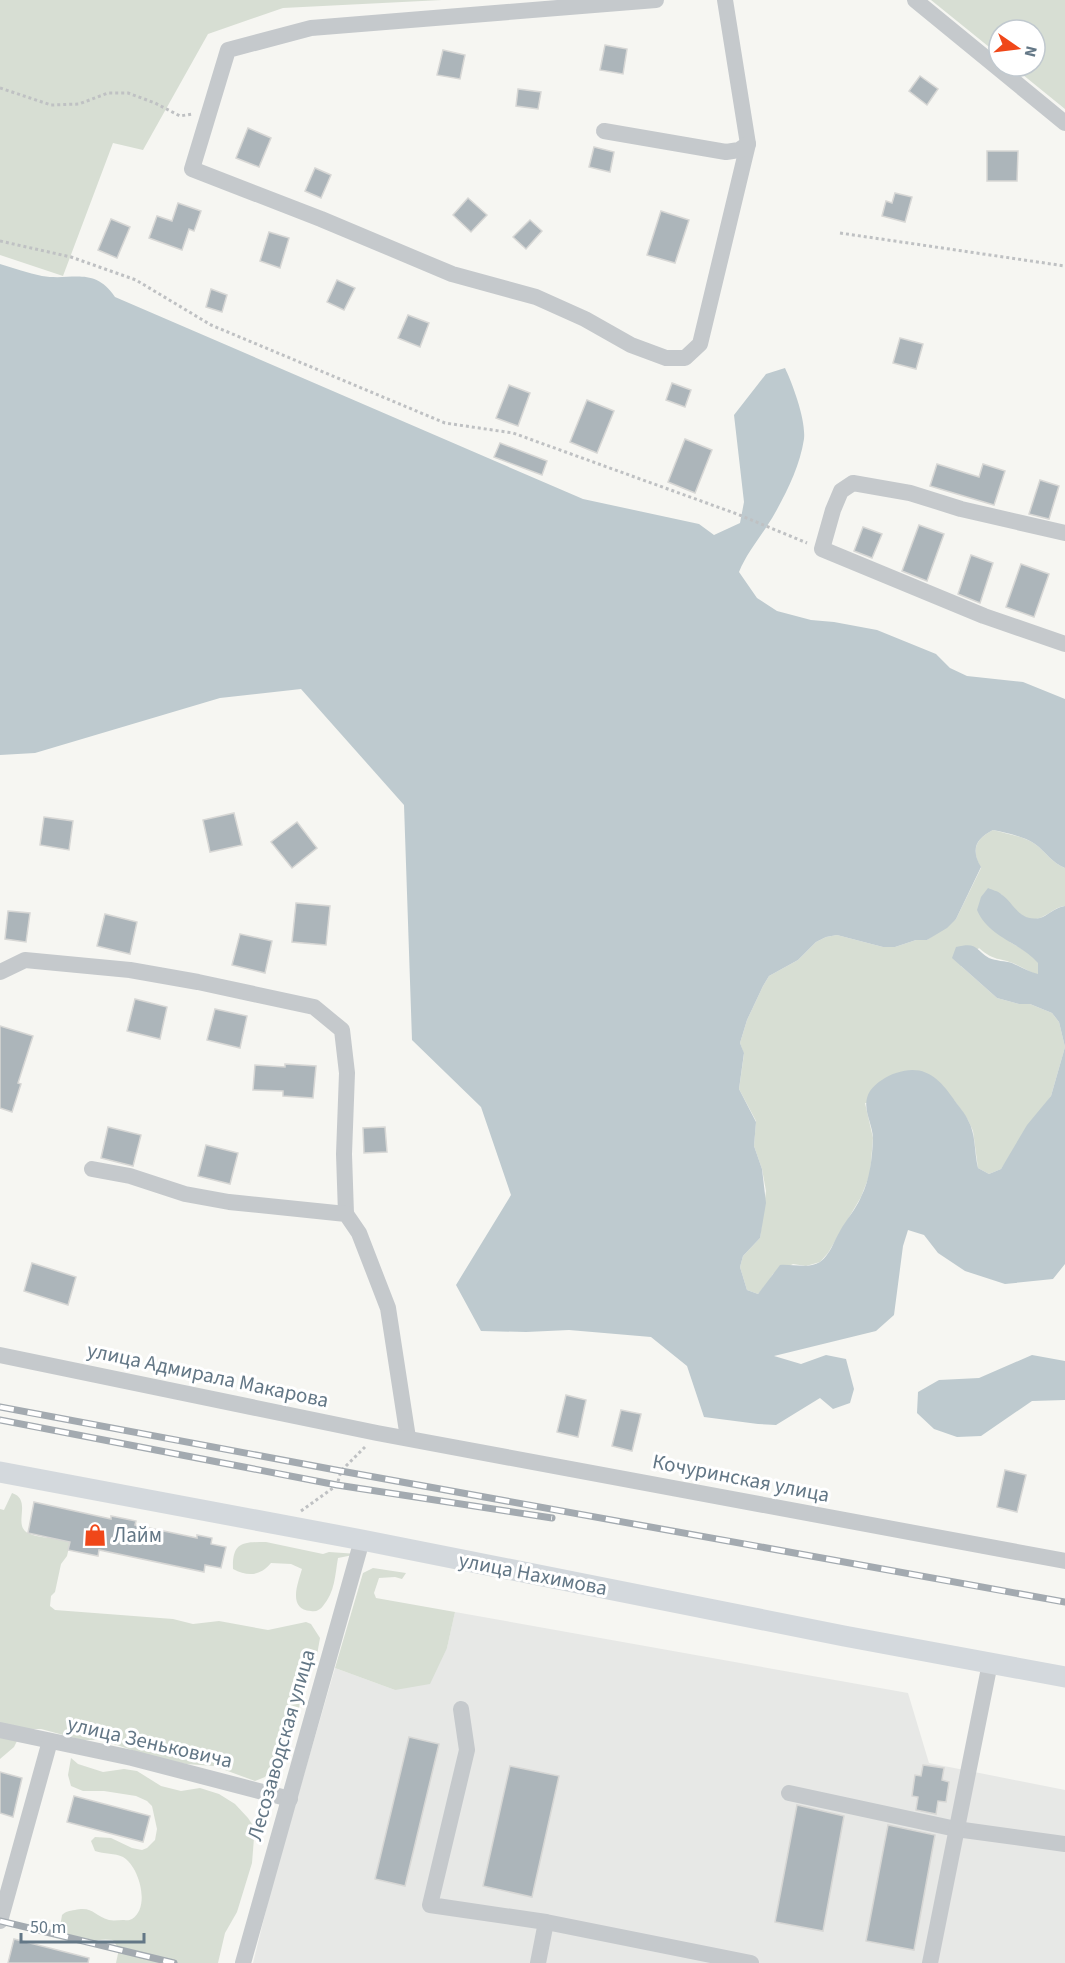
<svg xmlns="http://www.w3.org/2000/svg" width="1065" height="1963" viewBox="0 0 1065 1963" font-family="'Source Sans 3',sans-serif">
<style>
.built{fill:#e7e8e6}
.green{fill:#d7ded3}
.water{fill:#becacf}
.building{fill:#acb5ba;stroke:#d7d7d5;stroke-width:1.5}
.lines{fill:none;stroke-linecap:round;stroke-linejoin:round}
.path{stroke:#bfc1c3;stroke-width:3;stroke-dasharray:3 3;stroke-linecap:butt}
.minor{stroke:#c5c9cc;stroke-width:16}
.major{stroke:#d4d9dd;stroke-width:21}
.rail-casing{stroke:#a3aab0;stroke-width:7}
.rail{stroke:#fff;stroke-width:4.5;stroke-dasharray:14;stroke-linecap:butt}
.labels{text-anchor:middle;dominant-baseline:central;stroke-width:6;stroke-linejoin:round;paint-order:stroke}
.street-label{font-size:21px;fill:#637786;stroke:#fff}
.poi-label{font-size:21px;fill:#637786;stroke:#fff;text-anchor:start}
</style>
<rect width="100%" height="100%" fill="#f6f6f2"/>
<!-- built -->
<polygon class="built" points="455,1612 908,1693 929,1763 1065,1790 1065,1963 253,1963 274,1878 335,1668 395,1690 447,1648"/>
<!-- green -->
<g class="green">
<polygon points="0,0 442,0 283,8 208,34 143,150 113,143 63,276 0,255"/>
<polygon points="931,0 1065,0 1065,109 1012,66 1035,66 1035,30 999,30 999,55"/>
<path d="M993,830c14,4 30,6 42,14 11,8 17,19 30,24v38c-9,1 -13,6 -21,10 -18,11 -33,-10 -43,-22l9,48 20,12 9,9 -1,12c-8,-3 -15,-7 -23,-11 -16,-7 -20,-2 -36,-16l-18,18 36,32 22,6h11l22,9 7,9 6,25 -14,49 -50,73 -12,5 -11,-6 -5,-37 -5,-11 -14,-20 -89,3 8,35 -3,36 -9,23 -33,56 -8,9 -14,4 -13,-2 -20,10 -6,10 -9,10 -11,-4 -7,-23 3,-11 17,-18 6,-47 -4,-22 -8,-23 2,-25 -17,-32 5,-35 -4,-11 7,-23 16,-34 6,-10 29,-16 18,-18 10,-5 11,-2 46,12h12l21,-7h11l29,-21 25,-51c-10,-18 -6,-29 12,-38z"/>
<path d="M12,1493c21,7 0,32 16,40 12,6 30,5 43,5l-4,18 -6,8 -6,28 -4,4 -1,10 5,4 118,9 20,5 26,-3 49,9 38,-8 5,2 9,14 -3,17 -11,26 -18,69 -23,27 -10,4 -41,-15 -28,-2 -35,-7 -34,-12 -17,-5h-18l-41,-11h-9l-14,10 -4,8 -14,12v-250l4,1z"/>
<path d="M266,1542l57,12 6,-2 29,2 -20,4c-3,17 -3,34 -15,48 -3,4 -7,6 -12,5 -24,-2 -13,-28 -9,-42l-11,-5 -20,-1c-11,13 -23,14 -38,6 -1,-27 10,-27 33,-27z"/>
<polygon points="373,1568 406,1573 402,1579 395,1577 379,1578 374,1593 376,1598 455,1612 447,1648 430,1684 395,1690 335,1668 363,1573"/>
<path d="M71,1758l7,6 25,8 21,-3 13,2 24,15 20,5 19,-3 19,6 16,10 13,14 4,6 2,14 -2,25 -15,49 -12,21 -7,30h-102l3,-14 -6,-9c-26,-4 -29,15 -53,-13l2,-12c4,-4 7,-4 13,-5 18,-4 19,6 34,10 5,1 9,0 14,0 4,0 5,1 9,-1 19,-12 7,-53 -9,-62 -8,-4 -19,-3 -28,-6l-4,-10 4,-4 16,1 21,10 10,2 5,-2 8,-8 2,-11 -5,-23 -5,-5 -11,-5 -32,-5h-21l-12,-5 -3,-11z"/>
</g>
<!-- water -->
<g class="water">
<path d="M0,264c14,4 28,9 42,12 30,5 52,-10 73,21l468,202 116,25 15,11 26,-12 4,-21 -10,-87 32,-41 19,-6c8,17 21,52 19,71 -4,26 -16,51 -29,74 -11,20 -27,37 -36,59l18,26 20,13 34,9 23,2 43,8 59,24 14,14 17,8 56,6 42,17v169c-13,-5 -19,-16 -30,-24 -12,-8 -28,-11 -42,-14 -18,9 -22,20 -12,37l-25,52 -9,9 -20,12h-11l-21,7h-12l-46,-12 -11,2 -10,5 -18,18 -29,16 -6,10 -16,34 -7,23 4,10 -5,36 17,33 -2,24 8,23 4,34 -6,35 -17,18 -3,11 7,23 11,4 22,-29c12,-1 29,4 40,-3 10,-7 14,-21 20,-31 6,-11 16,-22 21,-34 9,-18 11,-38 12,-58 0,-16 -13,-32 -3,-48 6,-8 16,-15 26,-18 29,-10 44,6 59,28 4,6 10,12 13,19 8,14 6,32 10,48l11,6 12,-5 26,-44 24,-29 14,-49 -6,-25 -7,-9 -22,-9h-11l-22,-6 -45,-40 4,-11c22,-5 18,2 33,11 7,3 16,3 23,5 9,4 17,9 26,11v-11c-18,-21 -49,-25 -61,-53l4,-13 7,-9c4,2 10,3 13,6 14,10 18,28 39,24 8,-2 13,-10 25,-12v358l-12,15 -48,5 -40,-13 -27,-18 -14,-18 -16,-5 -5,16 -9,69 -18,16 -102,25 27,8 25,-9 20,4 8,30 -4,14 -17,6 -13,-11 -44,27 -18,-1 -54,-7 -17,-51 -36,-29 -82,-7 -43,2 -45,-1 -25,-46 55,-90 -30,-88 -69,-67 -8,-235 -103,-116 -81,9 -185,55 -35,2z"/>
<polygon points="1032,1355 1065,1361 1065,1400 1032,1401 981,1436 957,1437 934,1429 917,1413 918,1392 939,1380 979,1378"/>
</g>
<!-- building -->
<g class="building">
<polygon points="605,45 627,49 623,74 600,70"/>
<polygon points="443,50 465,55 460,79 437,75"/>
<polygon points="920,76 938,89 927,105 909,91"/>
<polygon points="518,89 541,92 538,109 516,106"/>
<polygon points="248,128 271,138 259,167 236,158"/>
<polygon points="594,147 614,152 610,172 589,167"/>
<polygon points="987,151 1018,151 1017,181 987,181"/>
<polygon points="315,168 331,175 321,198 305,191"/>
<polygon points="895,193 912,197 905,222 882,216 886,201 892,203"/>
<polygon points="468,198 487,215 471,232 453,215"/>
<polygon points="178,203 201,211 194,231 189,229 182,250 149,238 157,216 172,221"/>
<polygon points="661,211 689,220 675,263 647,255"/>
<polygon points="111,219 130,227 117,258 98,250"/>
<polygon points="530,220 542,231 526,249 513,237"/>
<polygon points="269,232 289,238 280,268 260,261"/>
<polygon points="337,280 355,288 344,310 327,302"/>
<polygon points="211,289 227,295 222,312 206,307"/>
<polygon points="408,315 429,323 420,347 398,338"/>
<polygon points="900,338 923,344 916,369 893,363"/>
<polygon points="672,383 691,390 685,407 666,400"/>
<polygon points="509,385 530,393 518,426 496,418"/>
<polygon points="587,400 614,411 597,453 570,442"/>
<polygon points="685,439 712,450 695,493 668,482"/>
<polygon points="500,443 547,461 542,475 494,457"/>
<polygon points="937,464 979,477 983,464 1005,471 994,505 930,486"/>
<polygon points="1040,480 1059,486 1049,519 1029,514"/>
<polygon points="919,525 944,534 927,581 902,571"/>
<polygon points="863,527 882,534 872,558 854,551"/>
<polygon points="971,555 993,563 980,603 958,594"/>
<polygon points="1021,564 1049,574 1034,617 1006,607"/>
<polygon points="234,813 242,845 210,852 203,820"/>
<polygon points="44,817 73,821 69,850 40,845"/>
<polygon points="297,822 317,848 292,868 271,842"/>
<polygon points="296,903 330,906 326,945 292,942"/>
<polygon points="8,911 30,913 26,942 5,939"/>
<polygon points="105,914 137,922 130,954 97,946"/>
<polygon points="240,934 272,941 265,973 232,965"/>
<polygon points="135,999 167,1007 160,1039 127,1031"/>
<polygon points="215,1009 247,1016 240,1048 207,1040"/>
<polygon points="0,1026 33,1036 18,1083 21,1084 12,1112 0,1108"/>
<polygon points="285,1064 316,1066 313,1098 283,1096 283,1091 253,1090 255,1065 285,1067"/>
<polygon points="108,1127 141,1135 133,1166 101,1158"/>
<polygon points="385,1127 387,1152 364,1153 363,1128"/>
<polygon points="206,1145 238,1153 230,1184 198,1176"/>
<polygon points="32,1263 76,1277 68,1305 24,1291"/>
<polygon points="566,1395 586,1400 578,1437 557,1432"/>
<polygon points="621,1410 641,1414 632,1451 612,1446"/>
<polygon points="1005,1470 1026,1475 1017,1512 997,1507"/>
<polygon points="34,1502 111,1519 111,1516 136,1521 135,1525 197,1538 197,1535 212,1538 211,1544 226,1547 221,1568 205,1565 204,1572 99,1550 98,1556 68,1550 70,1542 28,1533"/>
<polygon points="409,1737 439,1744 405,1886 375,1879"/>
<polygon points="923,1765 944,1768 942,1780 949,1782 946,1802 938,1801 936,1814 916,1810 918,1797 912,1796 915,1775 921,1776"/>
<polygon points="510,1766 559,1776 532,1897 483,1886"/>
<polygon points="0,1772 22,1778 13,1817 0,1813"/>
<polygon points="74,1796 150,1816 143,1842 67,1822"/>
<polygon points="797,1805 844,1816 823,1931 775,1922"/>
<polygon points="888,1825 935,1835 914,1950 866,1941"/>
<polygon points="14,1939 89,1958 88,1963 8,1963"/>
</g>
<g class="lines">
<!-- path -->
<g class="path">
<polyline points="0,88 51,105 79,104 108,93 128,93 155,103 180,116 192,114"/>
<polyline points="840,233 1065,266"/>
<polyline points="0,241 71,257 136,280 211,325 445,423 513,433 737,514 807,543"/>
<polyline points="301,1511 337,1485 341,1471 365,1447"/>
</g>
<!-- minor -->
<g class="minor">
<polyline points="656,0 311,28 228,50 192,169 321,219 452,274 536,297 585,319 631,345 666,358 685,358 700,344 748,144 725,0"/>
<polyline points="915,0 1065,123"/>
<polyline points="604,131 726,152 739,150 748,144"/>
<polyline points="1065,533 961,509 910,493 853,483 841,491 833,510 822,549 984,616 1065,644"/>
<polyline points="0,972 25,960 130,970 198,982 314,1007 342,1030 347,1073 344,1154 346,1214"/>
<polyline points="92,1169 130,1176 185,1194 229,1202 346,1214 359,1233 388,1308 408,1438"/>
<polyline points="0,1355 377,1433 1065,1561"/>
<polyline points="461,1709 467,1750 430,1905 546,1922 751,1963"/>
<polyline points="0,1730 132,1758 290,1799"/>
<polyline points="789,1793 956,1829 1065,1844"/>
<polyline points="0,1921 50,1741"/>
<polyline points="243,1963 362,1540"/>
<polyline points="538,1963 546,1922"/>
<polyline points="930,1963 990,1663"/>
</g>
<!-- major -->
<polyline class="major" points="0,1472 362,1540 844,1636 1065,1677"/>
<!-- rail casing -->
<g class="rail-casing">
<g id="rail">
<polyline points="0,1407 341,1471 1065,1602"/>
<polyline points="0,1420 337,1485 552,1518"/>
<polyline points="0,1921 174,1963"/>
</g>
</g>
<!-- rail -->
<use href="#rail" class="rail"/>
</g>
<!-- icons -->
<defs>
<g id="shop-bare" transform="scale(1.8)"><path d="M-5-2.5h2.3a2.7 3.5 0 0 1 5.4 0H5L5.5 6h-11ZM-1.5-2.5h3a1.5 2.3 0 0 0-3 0Z" fill="#f04719" stroke="#fff" stroke-width="2.5" paint-order="stroke"/></g>
</defs>
<g fill-rule="evenodd">
<use href="#shop-bare" x="95" y="1535"/>
</g>
<g class="labels">
<!-- street labels -->
<g class="street-label">
<text transform="translate(208 1375) rotate(12)">улица Адмирала Макарова</text>
<text transform="translate(741 1478) rotate(11)">Кочуринская улица</text>
<text transform="translate(533 1574) rotate(11)">улица Нахимова</text>
<text transform="translate(150 1742) rotate(13)">улица Зеньковича</text>
<text transform="translate(281 1745) rotate(-74)">Лесозаводская улица</text>
</g>
<!-- poi labels -->
<g class="poi-label">
<text x="113" y="1535">Лайм</text>
</g>
</g>
<!-- north arrow -->
<g transform="translate(1017 48) rotate(104)"><circle r="28" fill="#ffffff" stroke="#c1c9cf" stroke-width="1.5"/>
<path d="M0-4.5L10 22L0 15L-10 22Z" fill="#f04719"/>
<text y="-9" font-size="16" font-weight="bold" text-anchor="middle" fill="#637786">N</text>
</g>
<!-- scale -->
<path d="M21 1933v9h123v-9" fill="none" stroke="#637786" stroke-width="3"/>
<text x="30" y="1933" font-size="18" fill="#637786" stroke="#ffffff" stroke-width="4.5" paint-order="stroke">50 m</text>
</svg>
